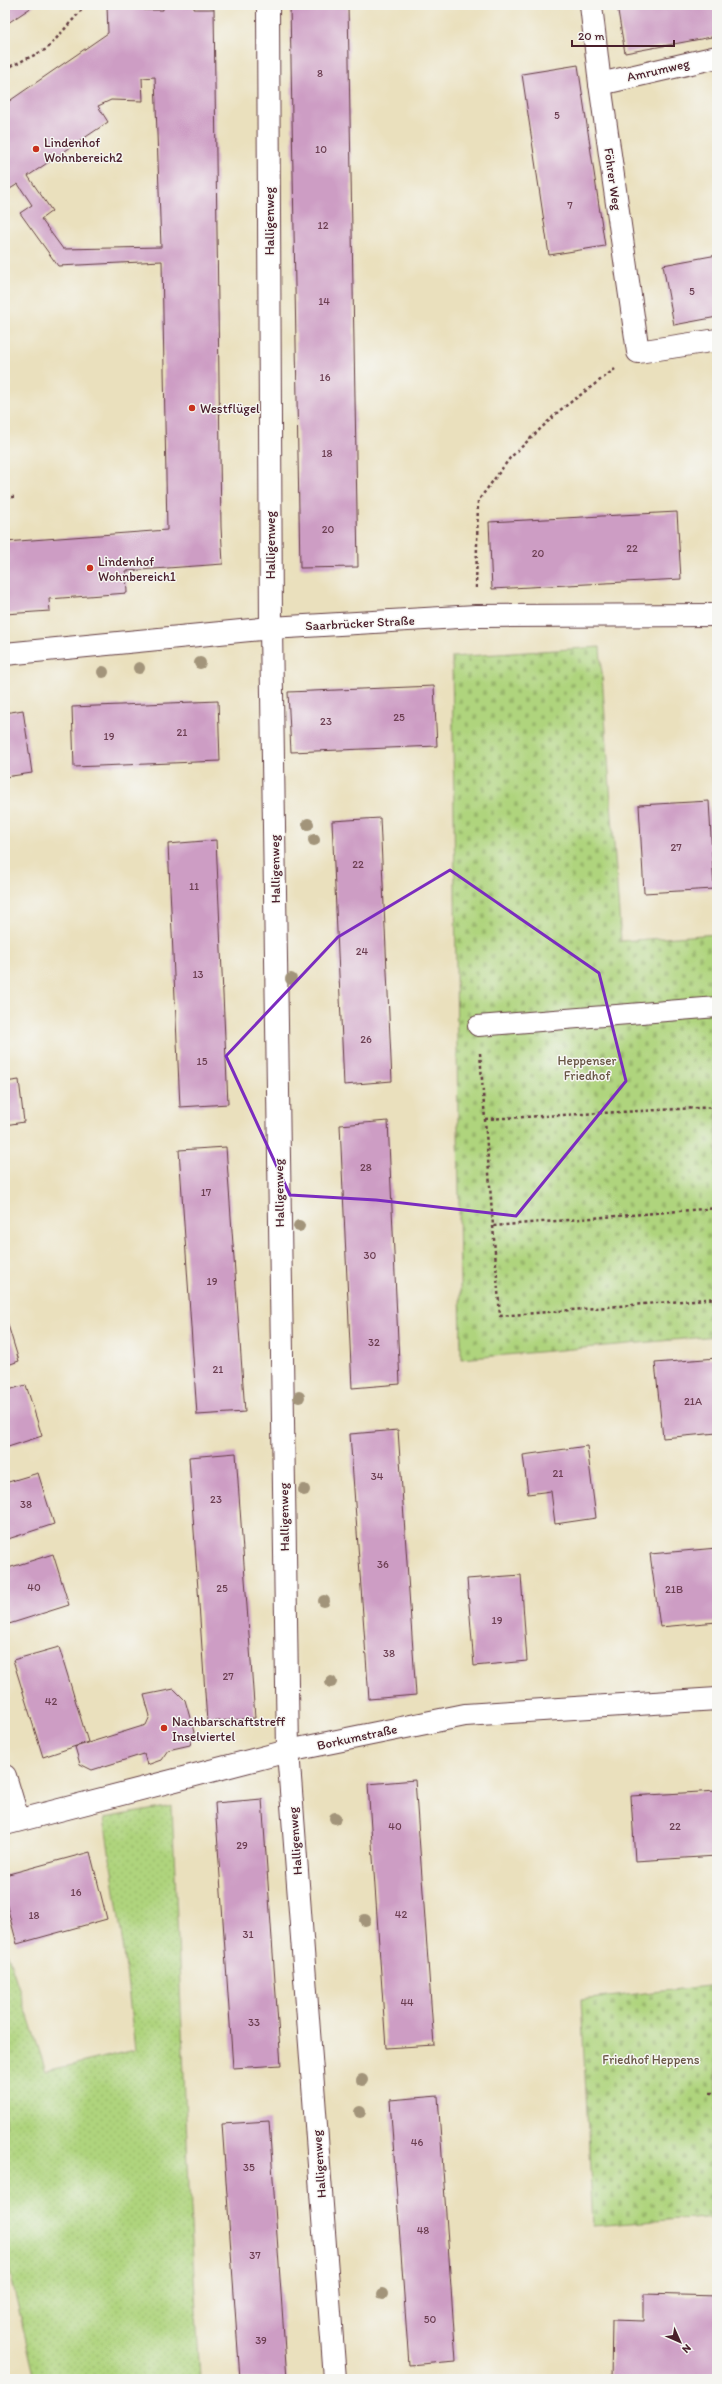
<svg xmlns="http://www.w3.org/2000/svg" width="722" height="2384" viewBox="0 0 722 2384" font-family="Itim,sans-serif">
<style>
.cemetery{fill:url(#cemetery-stones);stroke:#7c7a54}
.park{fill:url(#park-dots);stroke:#7c7a54}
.building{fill:#cd9dc4;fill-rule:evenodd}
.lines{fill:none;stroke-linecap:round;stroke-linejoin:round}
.lane-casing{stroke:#623c41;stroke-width:22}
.street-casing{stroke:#623c41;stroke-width:24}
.path{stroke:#623c41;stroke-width:2.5;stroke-dasharray:3 3;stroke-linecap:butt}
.lane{stroke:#fff;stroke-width:20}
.street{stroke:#fff;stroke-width:22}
.tree{fill:#a2947a}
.marked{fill:none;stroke:#7b2cbf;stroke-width:3;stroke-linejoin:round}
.poi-dot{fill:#c8321e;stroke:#f6f6f2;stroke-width:1.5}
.labels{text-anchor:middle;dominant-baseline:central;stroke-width:3;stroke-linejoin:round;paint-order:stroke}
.number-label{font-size:11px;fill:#6b3e51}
.street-label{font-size:13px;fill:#4a1f2b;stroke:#f6f6f2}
.poi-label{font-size:13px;fill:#4a1f2b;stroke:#f6f6f2;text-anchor:start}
.park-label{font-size:13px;fill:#685544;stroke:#f6f6f2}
</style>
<defs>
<pattern id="cemetery-stones" width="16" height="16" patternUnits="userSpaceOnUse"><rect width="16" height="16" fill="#afd47d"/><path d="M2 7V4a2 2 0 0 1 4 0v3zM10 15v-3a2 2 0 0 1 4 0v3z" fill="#98b66c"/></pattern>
<pattern id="park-dots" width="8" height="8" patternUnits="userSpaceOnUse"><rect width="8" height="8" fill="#afd47d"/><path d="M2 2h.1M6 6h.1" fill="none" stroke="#98b66c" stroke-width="1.8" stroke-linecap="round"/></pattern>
</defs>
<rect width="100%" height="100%" fill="#f6f6f2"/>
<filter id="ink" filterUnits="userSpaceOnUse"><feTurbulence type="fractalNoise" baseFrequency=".025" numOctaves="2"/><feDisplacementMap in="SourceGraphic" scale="8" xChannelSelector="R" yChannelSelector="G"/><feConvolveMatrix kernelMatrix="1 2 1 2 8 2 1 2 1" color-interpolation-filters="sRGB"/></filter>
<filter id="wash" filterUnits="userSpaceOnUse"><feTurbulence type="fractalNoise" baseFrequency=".012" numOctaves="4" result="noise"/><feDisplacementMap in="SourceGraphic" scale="16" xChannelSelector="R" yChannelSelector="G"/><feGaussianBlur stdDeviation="0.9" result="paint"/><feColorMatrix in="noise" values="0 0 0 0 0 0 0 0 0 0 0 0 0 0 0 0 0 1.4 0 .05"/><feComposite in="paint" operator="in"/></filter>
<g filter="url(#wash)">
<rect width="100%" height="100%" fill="#eae0bd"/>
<!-- cemetery -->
<g class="cemetery">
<polygon points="600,647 621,941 717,934 717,1336 461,1359 452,657"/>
<polygon points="717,1985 717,2216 593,2226 581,2000"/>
</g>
<!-- park -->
<polygon class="park" points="172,1806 190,2208 200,2379 35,2379 5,2251 5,1946 46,2071 135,2050 124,1952 104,1818"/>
<g id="blocks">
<!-- building -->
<g class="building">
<polygon points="5,5 35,5 5,25"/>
<path d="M107,5h37v5h19v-5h31v4h20l7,518 2,37 -97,7 1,22 -78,6 1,12 -45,3v-72l162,-12 -5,-269 -104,5 -38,-53 12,-8 -14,-21 -13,8v-88l103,-71zM155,77l6,170 -98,2 -22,-30 11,-8 -24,-35 80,-54 -10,-16 13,-6 32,1 -1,-23z"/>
<polygon points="290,5 348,5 358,567 300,568"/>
<polygon points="617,5 717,5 717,36 625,53"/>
<polygon points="578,65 605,246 549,255 522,74"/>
<polygon points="717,255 717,317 674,325 663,265"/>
<polygon points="677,512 681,579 492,589 489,522"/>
<polygon points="434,686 437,746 291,752 288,692"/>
<polygon points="218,701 220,761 74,767 72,707"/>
<polygon points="23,710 32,773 5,777 5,713"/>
<polygon points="709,801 714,889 644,893 639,805"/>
<polygon points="380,818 392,1081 344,1085 332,821"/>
<polygon points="216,840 228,1104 180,1107 168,844"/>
<polygon points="19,1080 24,1122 5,1125 5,1082"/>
<polygon points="388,1121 400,1384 352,1388 340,1125"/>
<polygon points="226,1147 245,1412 197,1415 179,1150"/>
<polygon points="5,1315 19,1361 5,1366"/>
<polygon points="717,1358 717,1433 663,1438 655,1363"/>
<polygon points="26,1385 42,1436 5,1448 5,1391"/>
<polygon points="398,1430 416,1695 369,1699 350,1434"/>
<polygon points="587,1446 596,1518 555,1524 551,1491 528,1494 523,1455"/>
<polygon points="236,1453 255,1718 207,1722 189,1457"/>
<polygon points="38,1473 54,1524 5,1540 5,1483"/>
<polygon points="717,1548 717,1622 660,1627 650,1554"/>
<polygon points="53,1554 69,1605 9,1624 5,1610 5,1569"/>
<polygon points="521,1575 527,1661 474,1666 467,1579"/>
<polygon points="59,1647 88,1742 43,1757 13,1660"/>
<polygon points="174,1689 185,1700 194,1732 190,1745 168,1750 161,1760 147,1765 144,1754 92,1770 80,1764 75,1747 146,1725 150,1716 144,1695"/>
<polygon points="415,1780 434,2045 386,2048 368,1784"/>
<polygon points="717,1791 717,1856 635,1861 631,1796"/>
<polygon points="262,1799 281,2065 233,2068 215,1803"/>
<polygon points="90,1852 107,1919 17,1944 5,1899 5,1875"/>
<polygon points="438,2096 456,2361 409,2365 390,2100"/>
<polygon points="269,2121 287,2379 240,2379 222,2124"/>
<polygon points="644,2294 717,2296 717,2379 611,2379 612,2320 644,2321"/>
</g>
</g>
</g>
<g filter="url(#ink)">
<use href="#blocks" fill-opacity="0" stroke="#623c41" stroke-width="1"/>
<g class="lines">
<!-- lane casing -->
<g class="lane-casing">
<polyline id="lane" points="478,1026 717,1007"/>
</g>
<!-- street casing -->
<g class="street-casing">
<g id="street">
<polyline points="268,5 271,628 288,1751 335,2379"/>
<polyline points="591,5 600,84 638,352 717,340"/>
<polyline points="600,84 717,57"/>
<polyline points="5,654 271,628 476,616 717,615"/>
<polyline points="5,1776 18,1819"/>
<polyline points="5,1824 288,1751 465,1715 717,1699"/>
</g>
</g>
<!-- path -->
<g class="path">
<polyline points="5,69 47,49 86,5"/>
<polyline points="5,497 16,497"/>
<polyline points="476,588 478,501 510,458 559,411 615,369"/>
<polyline points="480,1053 493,1226 717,1208"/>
<polyline points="485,1119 717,1107"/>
<polyline points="493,1226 500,1316 717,1298"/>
<polyline points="710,2093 717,2093"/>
</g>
<!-- lane -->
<use href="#lane" class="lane"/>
<!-- street -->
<use href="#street" class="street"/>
</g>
<!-- trees -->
<g class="tree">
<circle cx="200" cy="663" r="6"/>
<circle cx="139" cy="668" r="6"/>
<circle cx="103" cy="672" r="6"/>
<circle cx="308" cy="824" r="6"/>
<circle cx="314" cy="840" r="6"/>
<circle cx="291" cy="979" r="6"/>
<circle cx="299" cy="1226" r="6"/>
<circle cx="299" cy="1397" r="6"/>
<circle cx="304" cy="1490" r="6"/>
<circle cx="324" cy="1601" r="6"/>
<circle cx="331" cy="1682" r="6"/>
<circle cx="335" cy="1818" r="6"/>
<circle cx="365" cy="1920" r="6"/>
<circle cx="362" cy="2080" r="6"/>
<circle cx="360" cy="2112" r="6"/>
<circle cx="382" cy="2294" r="6"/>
</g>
</g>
<!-- marked area -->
<path class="marked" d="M450,870l149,103 27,108 -110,135 -140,-16 -86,-5 -64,-139 112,-119z"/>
<!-- markers -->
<g class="poi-dot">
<circle cx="36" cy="149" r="4"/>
<circle cx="192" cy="408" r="4"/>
<circle cx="90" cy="568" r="4"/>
<circle cx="164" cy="1728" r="4"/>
</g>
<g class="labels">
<!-- number labels -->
<g class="number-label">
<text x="320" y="73">8</text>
<text x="557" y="115">5</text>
<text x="321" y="149">10</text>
<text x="570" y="205">7</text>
<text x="323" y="225">12</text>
<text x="692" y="291">5</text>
<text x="324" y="301">14</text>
<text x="325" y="377">16</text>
<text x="327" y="453">18</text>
<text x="328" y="529">20</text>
<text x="632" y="548">22</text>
<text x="538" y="553">20</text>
<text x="399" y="717">25</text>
<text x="326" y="721">23</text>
<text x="182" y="732">21</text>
<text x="109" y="736">19</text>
<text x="676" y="847">27</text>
<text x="358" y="864">22</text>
<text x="194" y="886">11</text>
<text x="362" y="951">24</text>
<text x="198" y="974">13</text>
<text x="366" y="1039">26</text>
<text x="202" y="1061">15</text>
<text x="366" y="1167">28</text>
<text x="206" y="1192">17</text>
<text x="370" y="1255">30</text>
<text x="212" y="1281">19</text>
<text x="374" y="1342">32</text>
<text x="218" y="1369">21</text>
<text x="693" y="1401">21A</text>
<text x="558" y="1473">21</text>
<text x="377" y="1476">34</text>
<text x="216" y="1499">23</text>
<text x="26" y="1504">38</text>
<text x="383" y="1564">36</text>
<text x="34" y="1587">40</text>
<text x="222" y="1588">25</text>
<text x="674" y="1589">21B</text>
<text x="497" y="1620">19</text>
<text x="389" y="1653">38</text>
<text x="228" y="1676">27</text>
<text x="51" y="1701">42</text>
<text x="395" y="1826">40</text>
<text x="675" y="1826">22</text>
<text x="242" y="1845">29</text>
<text x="76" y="1892">16</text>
<text x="401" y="1914">42</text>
<text x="34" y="1915">18</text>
<text x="248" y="1934">31</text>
<text x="407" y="2002">44</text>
<text x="254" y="2022">33</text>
<text x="417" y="2142">46</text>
<text x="249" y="2167">35</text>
<text x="423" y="2230">48</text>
<text x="255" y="2255">37</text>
<text x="430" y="2319">50</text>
<text x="261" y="2340">39</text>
</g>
<!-- street labels -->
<g class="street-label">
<text transform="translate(658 70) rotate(-13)">Amrumweg</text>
<text transform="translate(613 179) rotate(82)">Föhrer Weg</text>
<text transform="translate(269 221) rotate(-90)">Halligenweg</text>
<text transform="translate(270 545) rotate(-90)">Halligenweg</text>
<text transform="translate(360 623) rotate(-3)">Saarbrücker Straße</text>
<text transform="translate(275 869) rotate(-91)">Halligenweg</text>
<text transform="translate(279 1193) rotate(-91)">Halligenweg</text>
<text transform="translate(284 1517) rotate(-91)">Halligenweg</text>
<text transform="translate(357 1737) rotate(-12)">Borkumstraße</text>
<text transform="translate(295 1841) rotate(-94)">Halligenweg</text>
<text transform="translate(319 2164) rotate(-94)">Halligenweg</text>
</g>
<!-- poi labels -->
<g class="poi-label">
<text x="44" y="142">Lindenhof<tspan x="44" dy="15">Wohnbereich2</tspan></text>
<text x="200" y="408">Westflügel</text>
<text x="98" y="561">Lindenhof<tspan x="98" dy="15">Wohnbereich1</tspan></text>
<text x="172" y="1721">Nachbarschaftstreff<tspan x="172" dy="15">Inselviertel</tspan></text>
</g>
<!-- park labels -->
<g class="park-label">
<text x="587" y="1060">Heppenser<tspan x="587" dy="15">Friedhof</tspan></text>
<text x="651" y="2059">Friedhof Heppens</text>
</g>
</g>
<!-- margin -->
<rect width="722" height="2384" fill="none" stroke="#f6f6f2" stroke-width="20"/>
<!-- north arrow -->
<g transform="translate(680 2342) rotate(135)" stroke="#f6f6f2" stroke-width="3" paint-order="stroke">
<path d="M0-3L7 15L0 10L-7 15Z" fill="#4a1f2b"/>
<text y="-6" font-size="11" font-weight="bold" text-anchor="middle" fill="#4a1f2b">N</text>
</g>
<!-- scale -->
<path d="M572 40v6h102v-6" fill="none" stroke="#4a1f2b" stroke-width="2"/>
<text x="578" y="40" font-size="12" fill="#4a1f2b" stroke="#f6f6f2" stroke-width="3" paint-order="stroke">20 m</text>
</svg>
